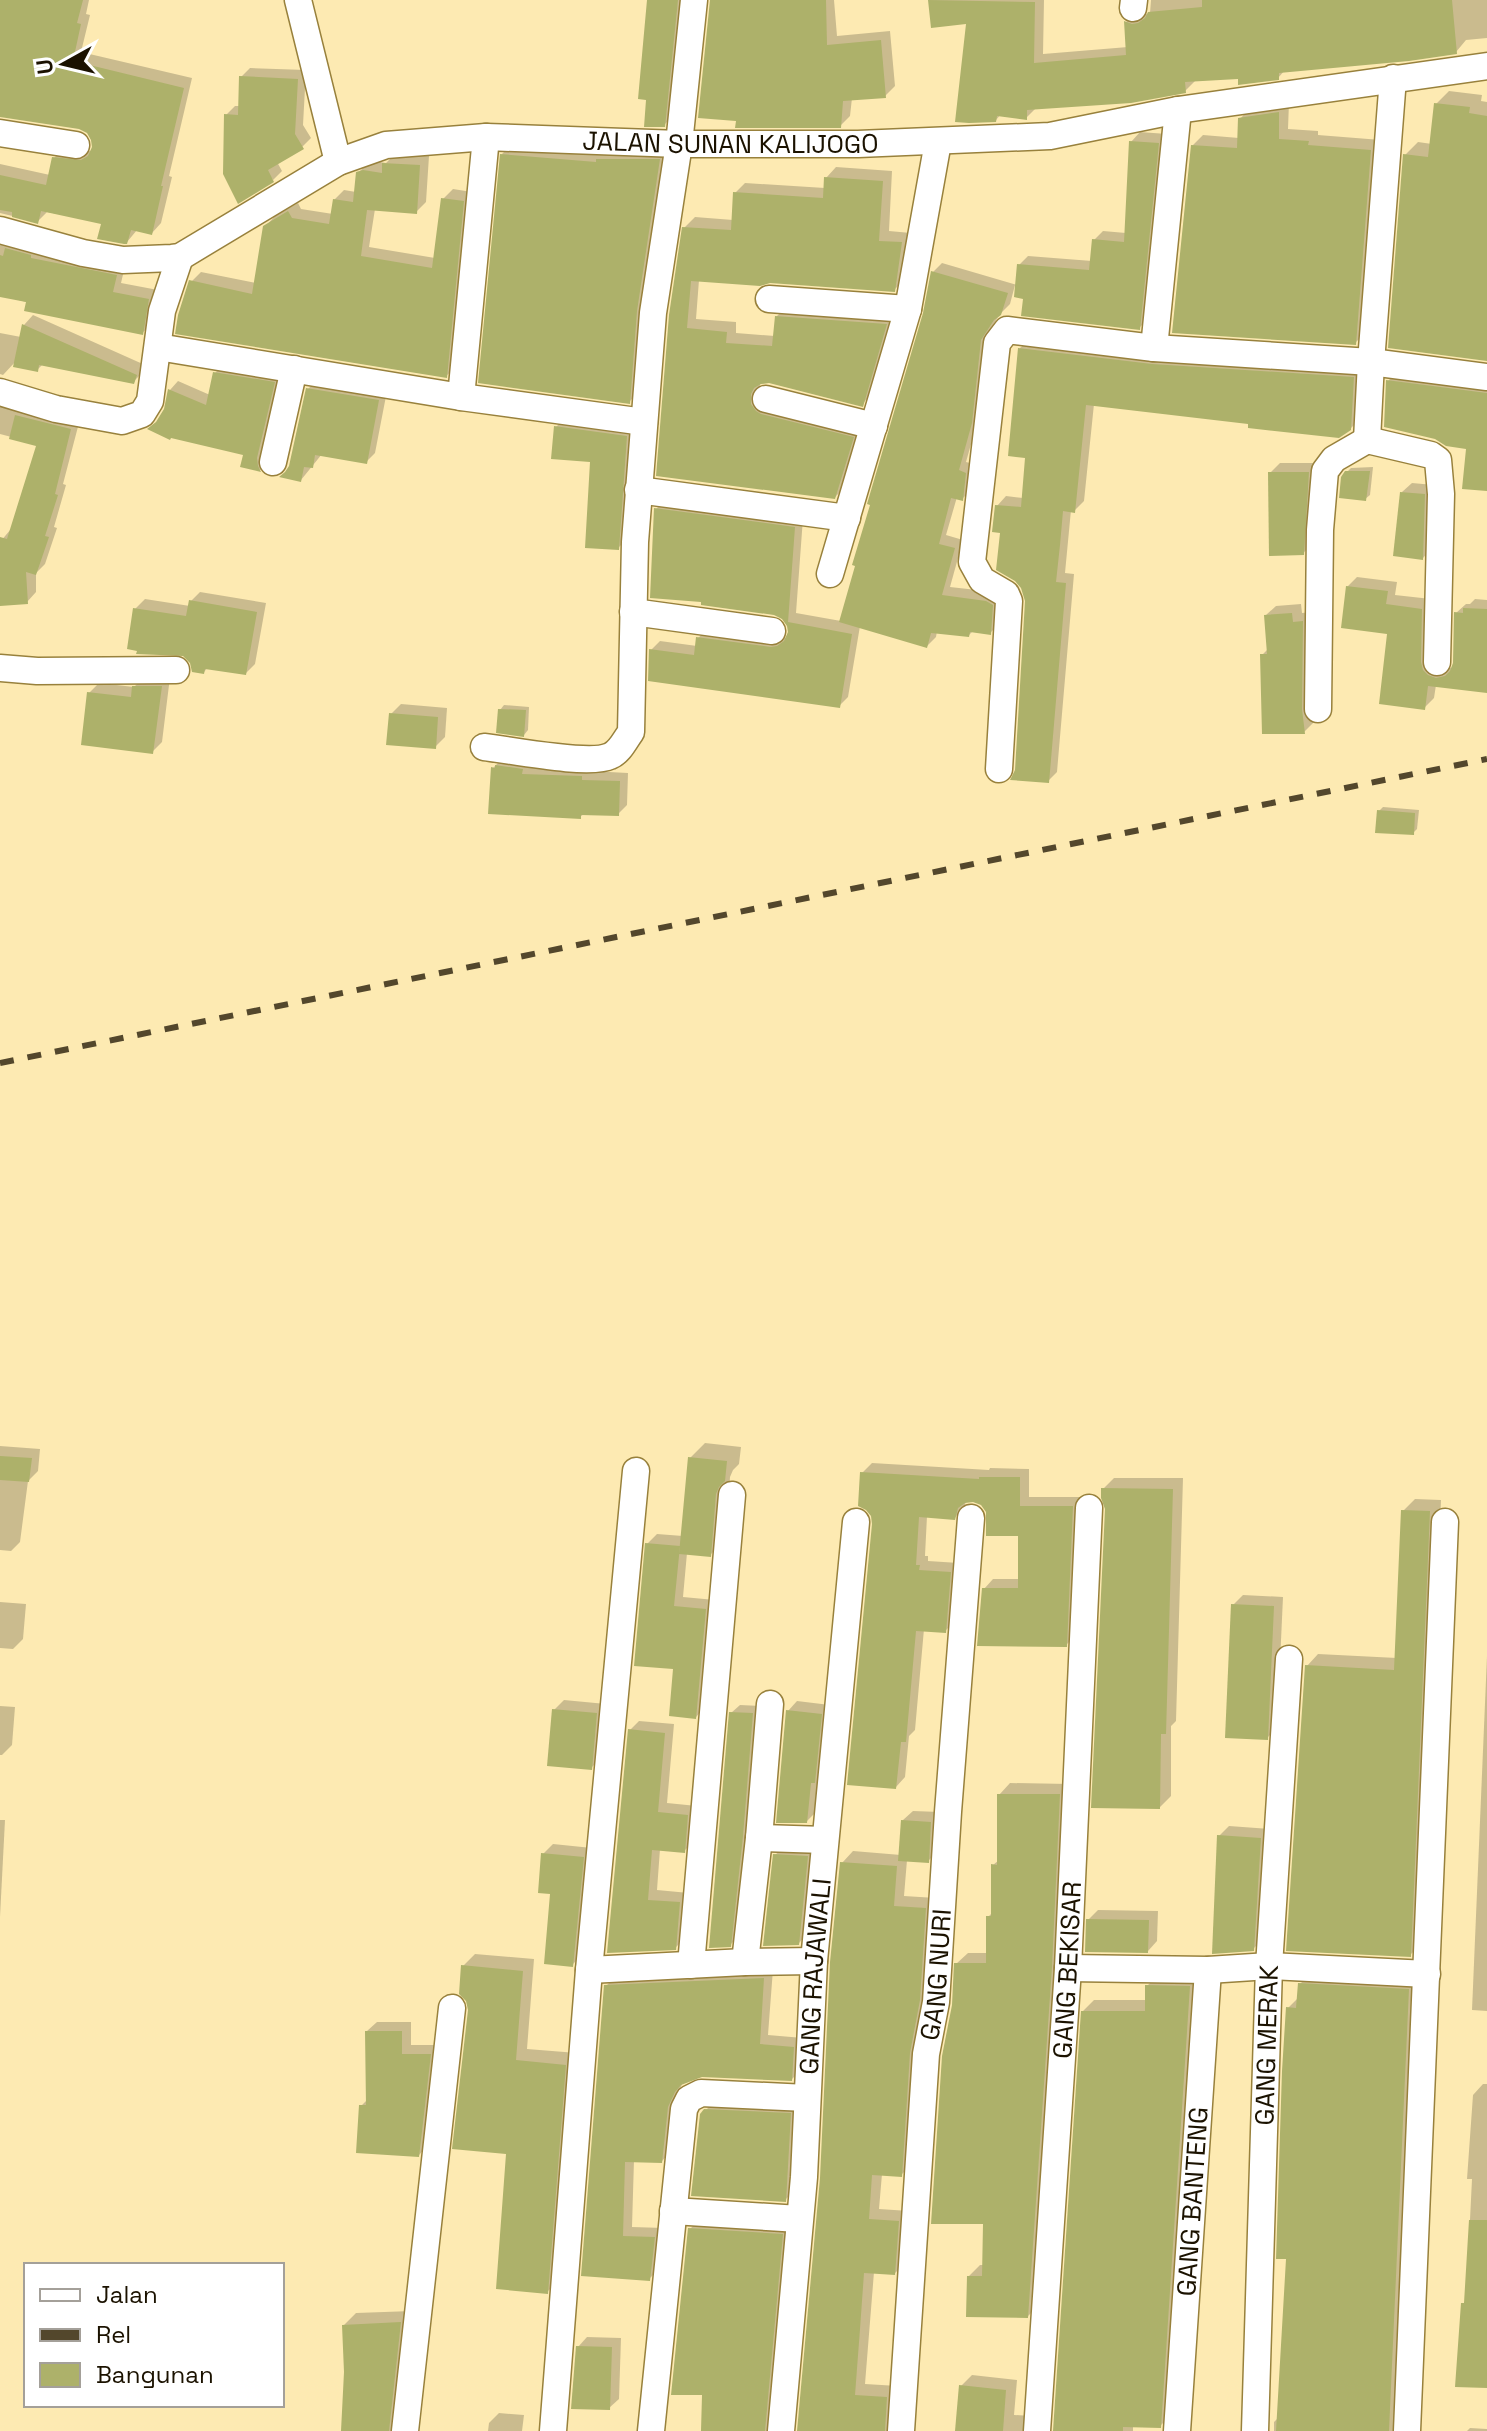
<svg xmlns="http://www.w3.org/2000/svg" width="1487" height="2431" viewBox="0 0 1487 2431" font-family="'Space Grotesk',sans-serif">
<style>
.shadow{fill:#0003}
.building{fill:#adb16a}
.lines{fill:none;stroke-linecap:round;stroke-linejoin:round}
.minor-casing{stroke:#98813c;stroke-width:29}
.minor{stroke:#fff;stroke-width:26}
.rail{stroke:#53472c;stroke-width:6;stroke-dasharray:14 14;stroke-linecap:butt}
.labels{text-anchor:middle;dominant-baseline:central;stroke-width:8;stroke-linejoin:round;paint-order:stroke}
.street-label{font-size:26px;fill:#1b1200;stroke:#fff}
</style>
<rect width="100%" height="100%" fill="#fdeab2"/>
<!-- shadow -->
<g class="shadow">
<polygon points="0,0 89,0 86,14 90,15 81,52 192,78 169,176 172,177 161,223 152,233 137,230 127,242 103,222 47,212 37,222 0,213 0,164 50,175 54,158 63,149 92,151 94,147 88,132 80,128 0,115"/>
<polygon points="649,0 686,0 674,115 664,125"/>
<polygon points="712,0 834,0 837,36 890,31 895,86 885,96 852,98 850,116 840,126"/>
<polygon points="930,0 1044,0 1043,54 1128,47 1126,22 1136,12 1143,15 1150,13 1151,0 1487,0 1487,38 1466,40 1456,52 1285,70 1278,78 1240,77 1195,81 1185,91 1037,107 1027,117 1001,114 996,120 968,22 932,26"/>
<polygon points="250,68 306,70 303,125 311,138 302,147 277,162 282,171 273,180 226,115 235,106 240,106 241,77"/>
<polygon points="1449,91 1482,95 1481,101 1487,102 1487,359 1405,155 1418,142 1432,144 1436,104"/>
<polygon points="1289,102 1288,129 1318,131 1318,135 1381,140 1366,332 1355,343 1192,146 1203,135 1239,138 1240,119 1250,108"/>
<polygon points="1140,132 1167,134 1148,319 1139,328 1025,297 1015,285 1010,304 1000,314 990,330 980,412 966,462 974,464 971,490 962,499 957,497 946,535 963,540 950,587 995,592 999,624 990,633 973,631 969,635 937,631 936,637 927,646 860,626 848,697 839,706 651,650 660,641 697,646 698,638 708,629 788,638 788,624 656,509 665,500 803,518 796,613 841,621 925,314 933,272 942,263 1017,285 1019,265 1028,256 1092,261 1094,240 1103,231 1126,233 1131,142"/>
<polygon points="511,145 668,151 638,393 629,402 502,154"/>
<polygon points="395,154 429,156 426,202 416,212 375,209 369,247 435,258 443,199 453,189 472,192 456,367 446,376 191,282 201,272 256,283 265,227 275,216 298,203 301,209 333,214 334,200 344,190 356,192 358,173 368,163 374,161 386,163"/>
<polygon points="836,167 892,171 889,231 911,233 904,280 894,290 770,281 699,280 696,319 736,322 736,333 775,336 777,316 787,306 896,314 872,394 862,404 769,381 760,382 760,393 862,427 845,487 835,497 658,475 684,228 695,217 733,220 735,193 745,183 825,188 826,178"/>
<polygon points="0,233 125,266 121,283 158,290 152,324 142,333 0,295"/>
<polygon points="33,315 145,365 143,372 133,382 43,364 37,370 16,361 3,375 0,374 0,333 21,337 24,325"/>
<polygon points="1030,339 1363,368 1360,419 1350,429 1251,423 1094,404 1084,501 1075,510 1071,510 1065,573 1074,574 1057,772 1048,781 1017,770 1027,601 1002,531 997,506 1006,496 1023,498 1027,456 1020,348"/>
<polygon points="224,364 282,374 269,462 261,470 243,466 246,453 160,419 166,410 170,390 178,381 210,395 215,373"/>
<polygon points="1398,371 1487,383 1487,489 1469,447 1388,381"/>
<polygon points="317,380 387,391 375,453 366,462 322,454 301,480 308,389"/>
<polygon points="0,395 80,419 63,484 66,485 54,527 57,528 45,564 36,573 36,592 27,602 0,604 0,542 11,529 38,444 0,434"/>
<polygon points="565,418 635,427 627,539 618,548 593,460 556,427"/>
<polygon points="1280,463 1318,463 1313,544 1303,553 1270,473"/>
<polygon points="1373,467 1370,495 1365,499 1346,473 1351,468"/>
<polygon points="1412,483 1434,485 1432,548 1423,558 1402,492"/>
<polygon points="1357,577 1397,582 1395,595 1431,599 1447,669 1454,667 1456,613 1466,604 1470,604 1475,599 1487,600 1487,691 1436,685 1434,698 1424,708 1389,632 1347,587"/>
<polygon points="200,592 266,603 255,664 246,673 208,667 204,672 135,609 145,599 190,606 191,601"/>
<polygon points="1301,604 1302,613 1312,612 1311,698 1314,722 1304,732 1262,655 1269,648 1266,615 1276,606"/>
<polygon points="144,677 170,677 162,742 152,752 89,693 99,683 134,687"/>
<polygon points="401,704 447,708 445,737 435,747 391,714"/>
<polygon points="504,705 529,707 528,730 524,735 500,710"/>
<polygon points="502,759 590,771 628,773 627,805 618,814 585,813 580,817 493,768"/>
<polygon points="1383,807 1419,810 1417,829 1413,833 1379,811"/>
<polygon points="705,1443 741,1447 739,1464 733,1470 730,1477 725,1540 710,1555 687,1553 683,1597 715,1600 705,1707 696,1717 675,1667 647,1544 657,1534 683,1536 690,1458"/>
<polygon points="0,1446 40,1449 38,1471 28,1481 20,1542 11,1551 0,1550"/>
<polygon points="872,1463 989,1470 990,1468 1029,1469 1029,1497 1082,1497 1076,1635 1066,1645 984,1589 993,1579 1020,1579 1020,1534 988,1511 982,1504 973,1500 966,1501 964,1508 954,1518 927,1516 925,1556 928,1556 928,1561 959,1563 955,1621 945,1631 924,1629 915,1730 909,1736 905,1777 896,1787 874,1523 862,1473"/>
<polygon points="1114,1478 1183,1478 1176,1721 1171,1726 1171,1796 1160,1807 1103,1489"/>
<polygon points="1415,1499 1441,1500 1422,1943 1410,1955 1307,1666 1318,1654 1397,1658 1403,1511"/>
<polygon points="1243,1595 1283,1597 1277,1728 1267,1738 1233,1605"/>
<polygon points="0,1602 26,1604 23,1639 13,1649 0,1648"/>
<polygon points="1487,1656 1487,2011 1472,2010"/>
<polygon points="564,1700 606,1704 601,1758 591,1768 554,1710"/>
<polygon points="797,1701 830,1705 816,1812 807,1821 788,1711"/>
<polygon points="740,1705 761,1706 739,1936 730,1945 731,1713"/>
<polygon points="0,1706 15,1707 12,1745 2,1755 0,1755"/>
<polygon points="639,1721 674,1724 667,1803 697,1806 694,1841 684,1851 660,1849 657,1890 689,1893 685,1938 675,1948 609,1951 630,1730"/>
<polygon points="1010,1783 1070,1784 1039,2305 1028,2316 969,2276 980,2265 985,2265 985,2221 954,2005 956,1964 968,1953 988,1953 988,1917 993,1912 993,1865 999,1860 999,1795"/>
<polygon points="913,1811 940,1812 938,1851 928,1861 907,1860 904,1896 936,1898 912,2164 901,2175 882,2174 879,2209 909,2211 906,2262 895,2273 874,2272 865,2384 898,2386 896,2431 799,2431 822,2179 842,1863 853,1851 901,1855 903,1820"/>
<polygon points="0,1820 5,1820 0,1917"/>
<polygon points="1229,1826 1270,1829 1263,1939 1253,1949 1219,1836"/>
<polygon points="553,1844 592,1848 582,1955 572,1965 543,1854"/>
<polygon points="784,1847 816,1848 807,1934 799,1943 775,1855"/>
<polygon points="1098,1910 1158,1911 1157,1941 1148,1951 1088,1920"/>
<polygon points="475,1954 534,1959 527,2049 577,2053 559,2280 547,2292 470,2010 463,1966"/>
<polygon points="773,1969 768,2035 803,2038 801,2070 792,2079 701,2075 683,2082 677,2096 671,2151 662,2161 634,2160 632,2227 664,2228 659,2269 649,2279 623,2278 606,1986 616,1976"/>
<polygon points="1312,1972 1420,1978 1399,2431 1274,2431 1274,2422 1279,2417 1288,2258 1288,2008 1299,1997 1300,1984"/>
<polygon points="1158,1975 1200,1975 1172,2414 1160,2426 1133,2425 1133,2431 1055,2431 1083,2011 1094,2000 1147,2000 1147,1986"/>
<polygon points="377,2022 411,2022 411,2045 439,2045 428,2145 419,2155 361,2106 368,2099 367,2031"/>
<polygon points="1483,2084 1487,2084 1487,2387 1466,2301 1472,2179 1467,2179 1473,2095"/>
<polygon points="716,2100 800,2104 795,2190 785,2200 702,2114"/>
<polygon points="701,2218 793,2224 781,2431 703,2431 704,2393 690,2229"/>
<polygon points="412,2311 408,2431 343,2431 346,2372 344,2325 356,2313"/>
<polygon points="587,2337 621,2338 619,2399 609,2408 578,2347"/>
<polygon points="972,2375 1017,2380 1014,2415 1032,2416 1037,2431 957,2431 961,2386"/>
<polygon points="499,2413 524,2415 522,2431 488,2431 489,2423"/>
<polygon points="1470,2428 1487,2429 1487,2431 1467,2431"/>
</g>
<!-- building -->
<g class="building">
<polygon points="0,0 83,0 77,23 81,24 73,61 184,88 161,186 163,186 152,235 131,230 127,244 124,244 97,239 101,224 41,211 38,224 12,217 12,212 0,210 0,175 46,185 52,157 81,160 88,156 92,147 91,140 87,133 79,129 0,117"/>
<polygon points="647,0 678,0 665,127 644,127 646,100 638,99"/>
<polygon points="710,0 826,0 827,45 881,40 886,98 843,101 841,128 735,128 736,121 698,118"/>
<polygon points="928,0 1035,2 1034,63 1126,55 1124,21 1132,24 1138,23 1145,18 1148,12 1202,7 1202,0 1452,0 1457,54 1409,61 1279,73 1279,80 1238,85 1238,79 1185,82 1186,93 1131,103 1027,110 1027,120 997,116 996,122 969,123 955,122 966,24 931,28"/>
<polygon points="239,76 298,79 295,134 304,149 268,170 274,182 238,204 223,174 224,114 238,115"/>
<polygon points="1434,103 1470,107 1469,113 1487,116 1487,361 1388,348 1403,154 1428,157"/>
<polygon points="1279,112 1279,139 1309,141 1308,145 1371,150 1356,345 1172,333 1191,145 1237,148 1238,118"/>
<polygon points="1129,141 1159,143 1140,330 1021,316 1023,299 1014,297 1017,264 1089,270 1092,239 1124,242"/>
<polygon points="500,154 596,162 596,159 660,159 637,311 630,404 478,383"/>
<polygon points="382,163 420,165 417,214 367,210 361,256 432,268 441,198 464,201 447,378 175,334 178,315 189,280 252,294 263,226 288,211 292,218 329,224 333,199 353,202 356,172 363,170 382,173"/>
<polygon points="824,177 883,181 879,241 902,242 895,292 770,283 760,286 691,281 687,328 727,332 726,343 772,346 775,316 887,324 863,407 769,383 761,384 754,388 751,394 751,404 756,411 761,414 854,437 835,499 656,476 669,315 682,227 731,230 733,192 823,198"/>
<polygon points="5,248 31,255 31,258 117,275 113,292 149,299 143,335 24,311 26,302 0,297 0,255 3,256"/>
<polygon points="931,271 1008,293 1001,315 994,320 981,340 972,423 959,470 966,473 963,501 951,498 939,544 955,548 942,595 986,601 993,605 991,635 970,632 969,637 931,633 927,648 839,622 855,566 852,565 870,505 867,504 923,313"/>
<polygon points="22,324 137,375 134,384 39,365 38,372 13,367"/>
<polygon points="1018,348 1152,364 1354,377 1351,430 1339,438 1248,428 1248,424 1086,405 1075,513 1063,511 1060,545 1056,582 1066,583 1049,783 1010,780 1015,770 1025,601 1021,588 1015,581 996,570 1000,533 992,532 995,505 1021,507 1025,458 1008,456"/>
<polygon points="213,372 275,382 257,458 258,466 261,472 240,467 243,455 171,438 170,440 147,429 156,422 164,409 168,389 206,405"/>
<polygon points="1386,380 1487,393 1487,491 1462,489 1466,449 1446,446 1435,439 1384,427"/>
<polygon points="306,388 379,400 367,464 315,455 313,468 304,467 301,482 279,477 285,472 289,466"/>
<polygon points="15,415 71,429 55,494 58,495 45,536 49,537 36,575 26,572 28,604 0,606 0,537 7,539 36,446 9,439"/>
<polygon points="554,426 627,436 619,550 585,548 590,462 551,459"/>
<polygon points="1345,471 1370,471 1366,501 1339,498 1341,477"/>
<polygon points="1268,472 1309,472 1304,555 1269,556"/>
<polygon points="1400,492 1425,494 1423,560 1393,556"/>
<polygon points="654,508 795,527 788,622 852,634 840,708 648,681 649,649 694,655 696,637 771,647 777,646 784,641 788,632 787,626 782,619 774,615 701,605 701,602 650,598"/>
<polygon points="1346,586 1388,591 1386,604 1422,609 1421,662 1423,670 1428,675 1436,678 1445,676 1450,671 1453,663 1454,612 1463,613 1463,608 1487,609 1487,693 1428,686 1425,710 1379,704 1387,634 1341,628"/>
<polygon points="189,600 257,612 246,675 205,669 204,674 192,672 190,663 183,656 136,654 137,651 127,649 133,608 186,616"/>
<polygon points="1292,613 1293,622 1303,621 1302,709 1305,734 1262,734 1260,654 1267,654 1264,615"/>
<polygon points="132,686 162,686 153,754 81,745 87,692 131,697"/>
<polygon points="498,709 526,710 524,737 496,733"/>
<polygon points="389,713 438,717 436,749 386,745"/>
<polygon points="495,765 523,769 522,774 582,776 582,780 620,781 619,816 581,815 581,819 488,814 491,767 495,768"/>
<polygon points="1377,810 1415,813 1414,835 1375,833"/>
<polygon points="0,1456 32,1458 29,1482 0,1480"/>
<polygon points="688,1457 727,1461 725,1481 719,1487 716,1494 711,1557 679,1554"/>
<polygon points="860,1472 979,1479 979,1477 1020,1477 1020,1506 1073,1506 1067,1647 977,1646 982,1588 1018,1588 1018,1536 986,1536 986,1512 981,1505 973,1502 965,1503 958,1508 955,1520 919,1517 916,1565 920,1565 919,1570 951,1572 946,1633 916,1631 906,1742 901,1742 896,1789 847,1785 872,1524 871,1516 866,1510 858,1506"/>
<polygon points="1101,1488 1173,1489 1166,1734 1161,1734 1160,1809 1091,1808 1105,1509 1101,1498"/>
<polygon points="1401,1510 1430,1511 1411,1957 1286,1951 1305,1665 1394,1670"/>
<polygon points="645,1543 680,1546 674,1606 706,1609 696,1719 669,1716 673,1669 634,1666"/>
<polygon points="1231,1604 1274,1606 1268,1740 1225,1738"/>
<polygon points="552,1709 597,1713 592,1770 547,1766"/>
<polygon points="786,1710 822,1714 815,1783 811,1783 807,1823 776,1823"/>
<polygon points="729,1712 753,1713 743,1836 731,1947 709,1948"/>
<polygon points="628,1729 665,1733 658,1812 688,1815 685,1853 652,1850 648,1900 680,1902 676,1950 607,1953"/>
<polygon points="997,1794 1060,1794 1052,1967 1028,2318 966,2317 967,2276 982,2276 983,2224 931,2224 942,2056 952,2005 954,1963 986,1963 986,1916 991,1916 991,1864 997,1865"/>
<polygon points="901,1820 931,1822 929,1863 898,1861"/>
<polygon points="1217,1835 1261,1838 1254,1951 1212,1954"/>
<polygon points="541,1853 584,1857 573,1967 544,1964 550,1894 538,1893"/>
<polygon points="773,1854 808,1856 799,1945 763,1946"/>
<polygon points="840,1862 897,1866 894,1906 926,1908 920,2000 910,2053 902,2177 872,2175 869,2219 899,2221 895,2275 864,2273 860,2329 855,2395 887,2397 885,2431 797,2431 820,2178 830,1962"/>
<polygon points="1086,1919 1149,1920 1148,1953 1085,1952"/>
<polygon points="461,1965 523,1971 516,2060 566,2065 548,2294 496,2289 506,2154 452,2149 468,2010 466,2001 459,1994"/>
<polygon points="764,1978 760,2044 794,2047 792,2081 702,2077 681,2085 675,2092 668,2107 662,2163 625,2162 623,2236 655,2237 650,2281 581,2276 604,1985"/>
<polygon points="1298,1983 1409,1989 1389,2431 1276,2431 1286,2259 1276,2259 1282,2071 1286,2007 1296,2008"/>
<polygon points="1145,1985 1190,1986 1161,2428 1123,2427 1123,2431 1053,2431 1081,2011 1145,2011"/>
<polygon points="365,2031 402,2031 402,2054 431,2054 419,2157 356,2153 359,2105 366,2105"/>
<polygon points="704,2109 791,2113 786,2202 691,2196 700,2114"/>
<polygon points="1469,2220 1487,2220 1487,2388 1455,2387 1461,2303 1464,2303"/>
<polygon points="688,2228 783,2234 765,2431 701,2431 702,2395 671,2395"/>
<polygon points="401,2322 389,2431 341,2431 344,2372 342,2325"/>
<polygon points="576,2346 612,2347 610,2410 571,2409"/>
<polygon points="959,2385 1006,2390 1003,2431 955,2431"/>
</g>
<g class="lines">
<!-- minor casing -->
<g class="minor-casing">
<g id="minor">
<polyline points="298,0 338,162"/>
<polyline points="1133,8 1134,0"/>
<polyline points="0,133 76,145"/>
<path id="s1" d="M0,230l83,23 40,7 49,-2 8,-1 158,-95 48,-17 100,-8 193,7h179l192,-8 128,-26 309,-44"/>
<polyline points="769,299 908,309"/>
<polyline points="158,347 461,397 644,422"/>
<polyline points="1154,348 1178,110"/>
<polyline points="0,392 56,409 122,421 142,414 150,401 162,311 180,257"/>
<polyline points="461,397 486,137"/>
<polyline points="766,399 874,426"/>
<polyline points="1367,440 1371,362 1393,78"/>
<polyline points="273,462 294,369"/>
<polyline points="638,490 847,518"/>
<polyline points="830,574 908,309 938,142"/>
<polyline points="633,612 772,631"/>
<polyline points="0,668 37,671 176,670"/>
<polyline points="1318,709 1320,530 1325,471 1334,459 1367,440 1431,455 1438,460 1441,494 1437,662"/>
<path d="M484,747c27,3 105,19 126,9 10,-4 15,-16 21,-24l4,-190 18,-229 26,-169 15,-144"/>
<polyline points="999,769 1009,601 1006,594 982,580 972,562 997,343 1007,330 1154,348 1371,362 1487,377"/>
<polyline points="759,1838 825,1840"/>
<polyline points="745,1962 759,1838 770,1704"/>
<polyline points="691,1965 732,1495"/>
<polyline points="1068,1968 1208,1970 1269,1966 1427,1974"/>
<polyline points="589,1970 745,1962 814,1961"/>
<polyline points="673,2211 799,2219"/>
<polyline points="405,2431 452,2008"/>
<polyline points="553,2431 589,1970 636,1471"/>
<polyline points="651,2431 684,2109 689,2099 701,2093 807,2098"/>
<path id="s2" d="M781,2431l23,-254 10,-216 42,-439"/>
<path id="s3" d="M901,2431l25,-377 10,-52 12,-190 23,-294"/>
<path id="s4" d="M1037,2431l31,-463 21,-460"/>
<path id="s5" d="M1177,2431l31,-461"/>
<path id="s6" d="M1255,2431l14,-465 20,-307"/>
<polyline points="1407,2431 1445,1522"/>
</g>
</g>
<!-- minor -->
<use href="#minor" class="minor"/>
<!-- rail -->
<polyline class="rail" points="0,1063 1487,759"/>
</g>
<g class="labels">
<!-- street labels -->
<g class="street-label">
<text stroke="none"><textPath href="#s1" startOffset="764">JALAN SUNAN KALIJOGO</textPath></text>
<text stroke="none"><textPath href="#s4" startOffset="462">GANG BEKISAR</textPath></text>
<text stroke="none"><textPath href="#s3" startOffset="458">GANG NURI</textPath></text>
<text stroke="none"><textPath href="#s2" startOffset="456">GANG RAJAWALI</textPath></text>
<text stroke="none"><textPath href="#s6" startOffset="386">GANG MERAK</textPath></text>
<text stroke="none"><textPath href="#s5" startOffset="230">GANG BANTENG</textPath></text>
</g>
</g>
<!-- legend -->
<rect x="24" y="2263" width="260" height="144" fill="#ffffff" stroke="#a4a099" stroke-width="2"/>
<rect x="40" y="2289" width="40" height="12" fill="#ffffff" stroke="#a4a099" stroke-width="2"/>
<text x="96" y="2303" font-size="24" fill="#1b1200">Jalan</text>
<rect x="40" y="2329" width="40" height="12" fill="#53472c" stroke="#a4a099" stroke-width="2"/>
<text x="96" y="2343" font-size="24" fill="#1b1200">Rel</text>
<rect x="40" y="2363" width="40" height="24" fill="#adb16a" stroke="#a4a099" stroke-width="2"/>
<text x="96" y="2383" font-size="24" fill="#1b1200">Bangunan</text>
<!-- north arrow -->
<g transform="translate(64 64) rotate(262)" stroke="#ffffff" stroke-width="6" paint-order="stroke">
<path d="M0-6L14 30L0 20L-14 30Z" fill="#1b1200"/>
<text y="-12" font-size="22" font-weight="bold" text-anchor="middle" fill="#1b1200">U</text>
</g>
</svg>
